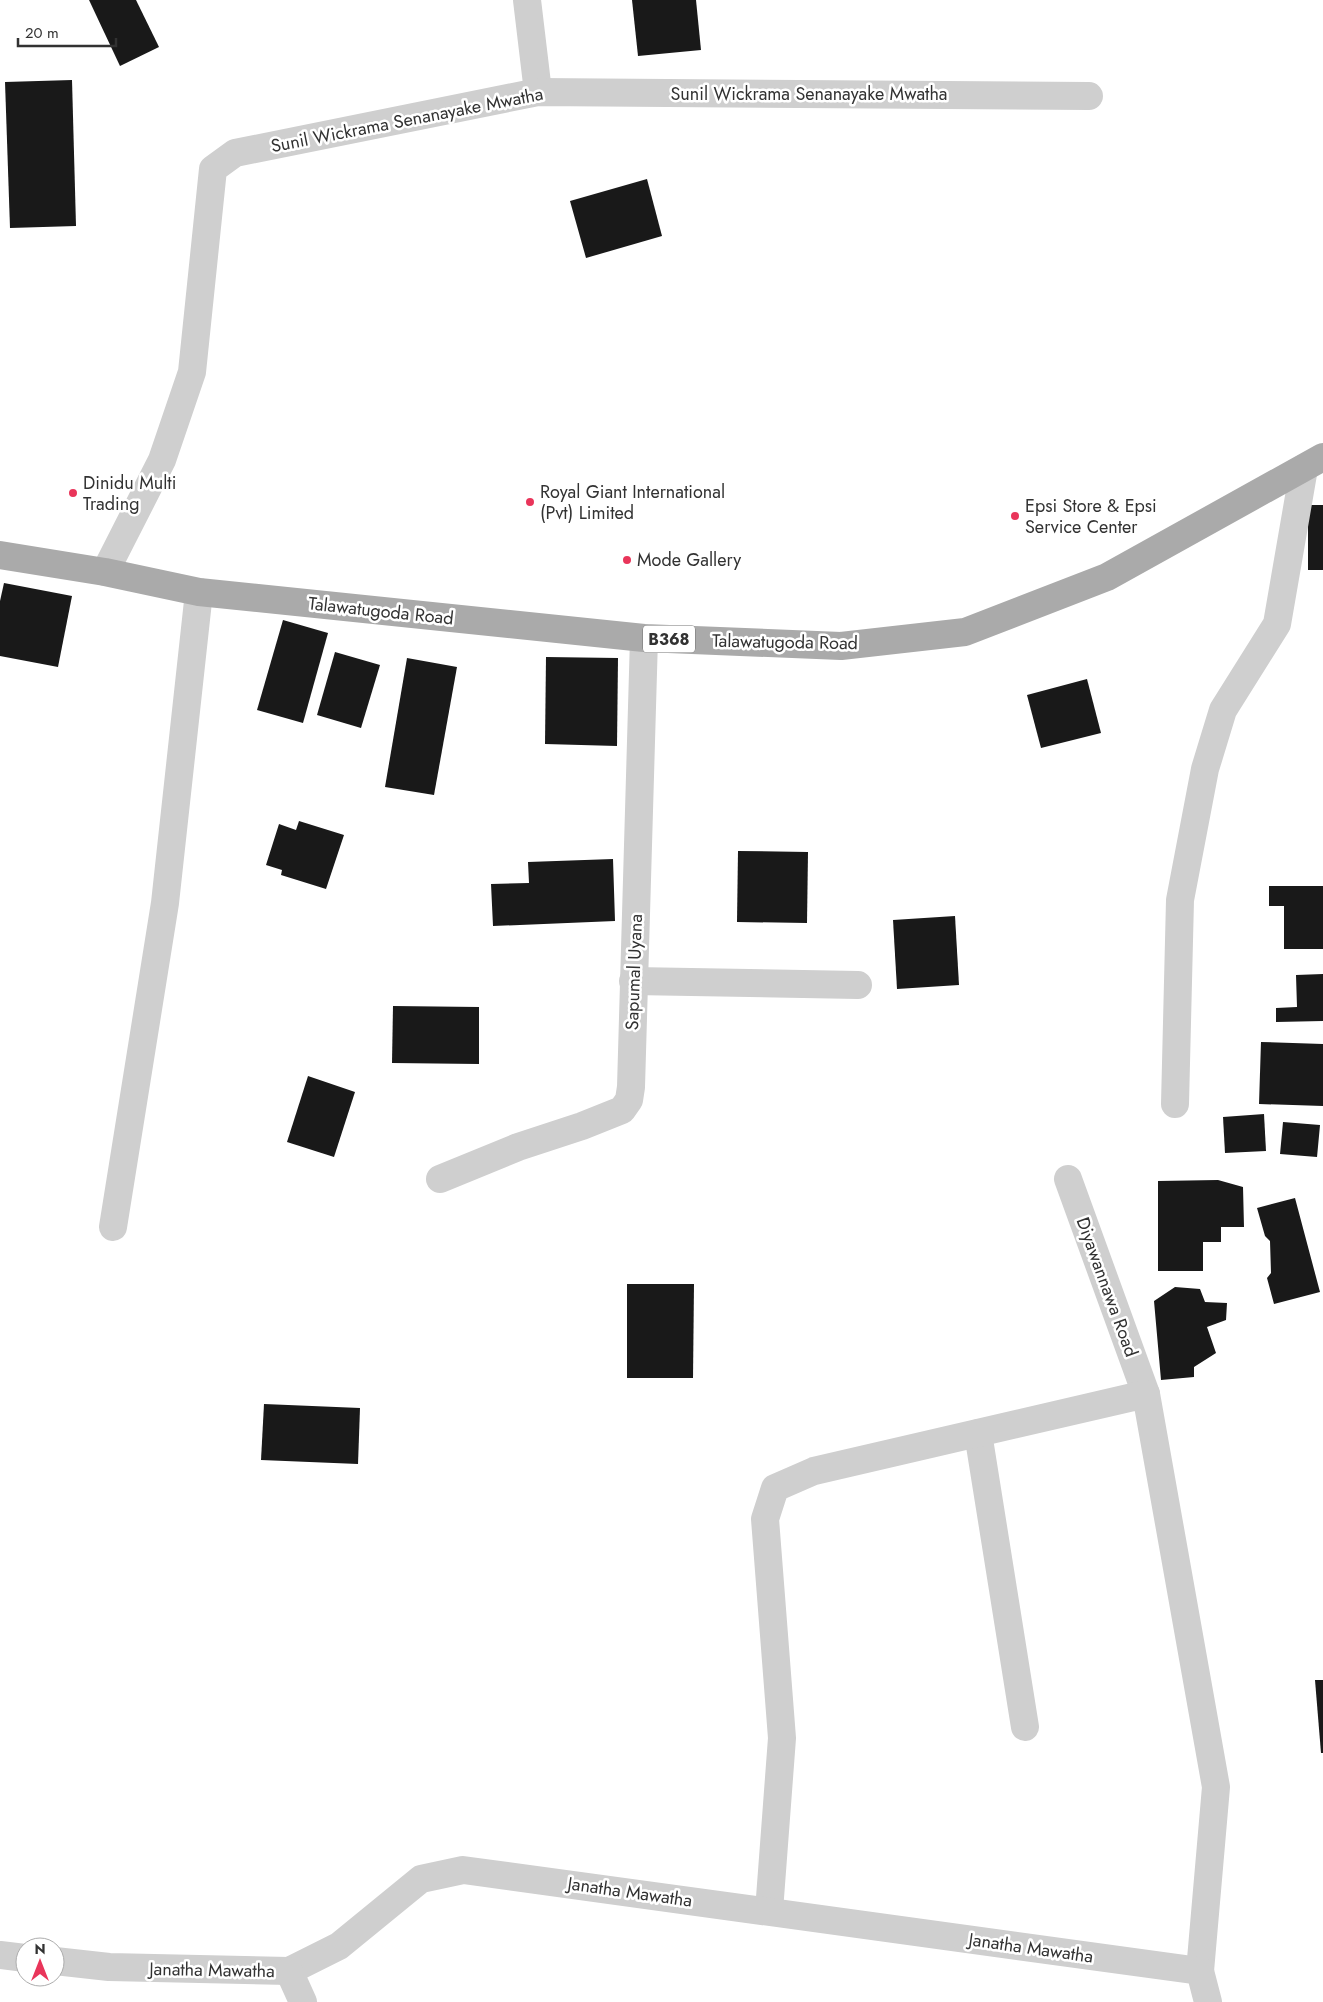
<svg xmlns="http://www.w3.org/2000/svg" width="1323" height="2002" viewBox="0 0 1323 2002" font-family="Jost,sans-serif">
<style>
.building{fill:#191919}
.lines{fill:none;stroke-linecap:round;stroke-linejoin:round}
.minor{stroke:#cfcfcf;stroke-width:28}
.major{stroke:#aaa;stroke-width:28}
.poi-dot{fill:#e9355a;stroke:#fff;stroke-width:2}
.labels{text-anchor:middle;dominant-baseline:central;stroke-width:5;stroke-linejoin:round;paint-order:stroke}
.shield{fill:#fff;stroke:#707070;stroke-width:1}
.shield-label{font-size:16px;font-weight:bold;fill:#323232}
.street-label{font-size:18px;fill:#323232;stroke:#fff}
.poi-label{font-size:18px;fill:#323232;stroke:#fff;text-anchor:start}
</style>
<rect width="100%" height="100%" fill="#fff"/>
<!-- building -->
<g class="building">
<polygon points="89,0 136,0 159,47 120,66"/>
<polygon points="632,0 696,0 701,50 638,56"/>
<polygon points="72,80 76,226 10,228 5,82"/>
<polygon points="647,179 662,236 586,258 570,201"/>
<rect x="1308" y="505" width="15" height="65"/>
<polygon points="4,583 72,596 58,667 0,656 0,601"/>
<polygon points="283,620 328,633 303,723 257,710"/>
<polygon points="335,652 380,665 361,728 317,715"/>
<polygon points="546,657 618,658 617,746 545,744"/>
<polygon points="407,658 457,667 434,795 385,787"/>
<polygon points="1087,679 1101,733 1041,748 1027,695"/>
<polygon points="299,821 344,835 326,889 281,875 282,870 266,865 279,824 296,830"/>
<polygon points="738,851 808,852 807,923 737,922"/>
<polygon points="613,859 615,921 493,926 491,884 529,883 528,862"/>
<polygon points="1269,886 1323,886 1323,949 1284,949 1284,906 1269,906"/>
<polygon points="955,916 959,985 897,989 893,920"/>
<polygon points="1323,974 1323,1021 1276,1022 1276,1008 1297,1007 1296,975"/>
<polygon points="393,1006 479,1007 479,1064 392,1063"/>
<polygon points="1261,1042 1323,1044 1323,1106 1259,1104"/>
<polygon points="308,1076 355,1092 334,1157 287,1142"/>
<polygon points="1264,1114 1266,1151 1225,1153 1223,1117"/>
<polygon points="1283,1122 1320,1125 1317,1157 1280,1154"/>
<polygon points="1218,1180 1243,1187 1244,1227 1221,1227 1221,1242 1203,1242 1203,1271 1158,1271 1158,1181"/>
<polygon points="1295,1198 1320,1292 1274,1304 1267,1278 1271,1273 1270,1241 1265,1236 1257,1208"/>
<polygon points="627,1284 694,1284 693,1378 627,1378"/>
<polygon points="1175,1287 1200,1289 1205,1302 1227,1303 1226,1320 1207,1327 1216,1353 1194,1367 1194,1377 1161,1380 1154,1301"/>
<polygon points="264,1404 360,1408 358,1464 261,1460"/>
<polygon points="1315,1680 1323,1680 1323,1753 1321,1753"/>
</g>
<g class="lines">
<!-- minor -->
<g class="minor">
<polyline points="527,0 538,92"/>
<polyline points="105,572 162,460 192,372 213,169 235,153 538,92 1089,96"/>
<polyline points="633,981 858,985"/>
<polyline points="1175,1104 1180,900 1205,769 1223,710 1277,624 1304,468"/>
<polyline points="440,1179 518,1147 582,1126 622,1110 629,1100 631,1087 644,638"/>
<polyline points="1068,1179 1146,1394"/>
<polyline points="113,1227 165,903 199,592"/>
<polyline points="978,1433 1025,1727"/>
<polyline points="769,1911 782,1738 765,1519 775,1488 814,1471 1146,1394 1216,1787 1200,1971"/>
<polyline points="0,1955 25,1958"/>
<polyline points="55,1961 109,1967 289,1971 339,1946 421,1879 463,1870 1200,1971 1208,2002"/>
<polyline points="289,1971 303,2002"/>
</g>
<!-- major -->
<polyline class="major" points="0,555 105,572 199,592 644,638 841,646 965,632 1107,577 1323,457"/>
</g>
<!-- markers -->
<g class="poi-dot">
<circle cx="73" cy="493" r="5"/>
<circle cx="530" cy="502" r="5"/>
<circle cx="1015" cy="516" r="5"/>
<circle cx="627" cy="560" r="5"/>
</g>
<g class="labels">
<!-- shield labels -->
<rect class="shield" x="643" y="625.5" width="52" height="27" rx="4"/>
<g class="shield-label">
<text x="669" y="639">B368</text>
</g>
<!-- street labels -->
<g class="street-label">
<text x="809" y="94">Sunil Wickrama Senanayake Mwatha</text>
<text transform="translate(407 120) rotate(-11)">Sunil Wickrama Senanayake Mwatha</text>
<text transform="translate(381 611) rotate(6)">Talawatugoda Road</text>
<text transform="translate(785 642) rotate(1)">Talawatugoda Road</text>
<text transform="translate(634 972) rotate(-88)">Sapumal Uyana</text>
<text transform="translate(1107 1287) rotate(70)">Diyawannawa Road</text>
<text transform="translate(630 1892) rotate(8)">Janatha Mawatha</text>
<text transform="translate(1031 1948) rotate(8)">Janatha Mawatha</text>
<text transform="translate(212 1970) rotate(1)">Janatha Mawatha</text>
</g>
<!-- poi labels -->
<g class="poi-label">
<text x="83" y="483">Dinidu Multi<tspan x="83" dy="21">Trading</tspan></text>
<text x="540" y="492">Royal Giant International<tspan x="540" dy="21">(Pvt) Limited</tspan></text>
<text x="1025" y="506">Epsi Store &amp; Epsi<tspan x="1025" dy="21">Service Center</tspan></text>
<text x="637" y="560">Mode Gallery</text>
</g>
</g>
<!-- north arrow -->
<g transform="translate(40 1962)"><circle r="24" fill="#ffffff" stroke="#adadad"/>
<path d="M0-4L9 19L0 12L-9 19Z" fill="#e9355a"/>
<text y="-8" font-size="14" font-weight="bold" text-anchor="middle" fill="#323232">N</text>
</g>
<!-- scale -->
<path d="M18 38v8h98v-8" fill="none" stroke="#323232" stroke-width="2.5"/>
<text x="25" y="38" font-size="15" fill="#323232" stroke="#ffffff" stroke-width="4" paint-order="stroke">20 m</text>
</svg>
